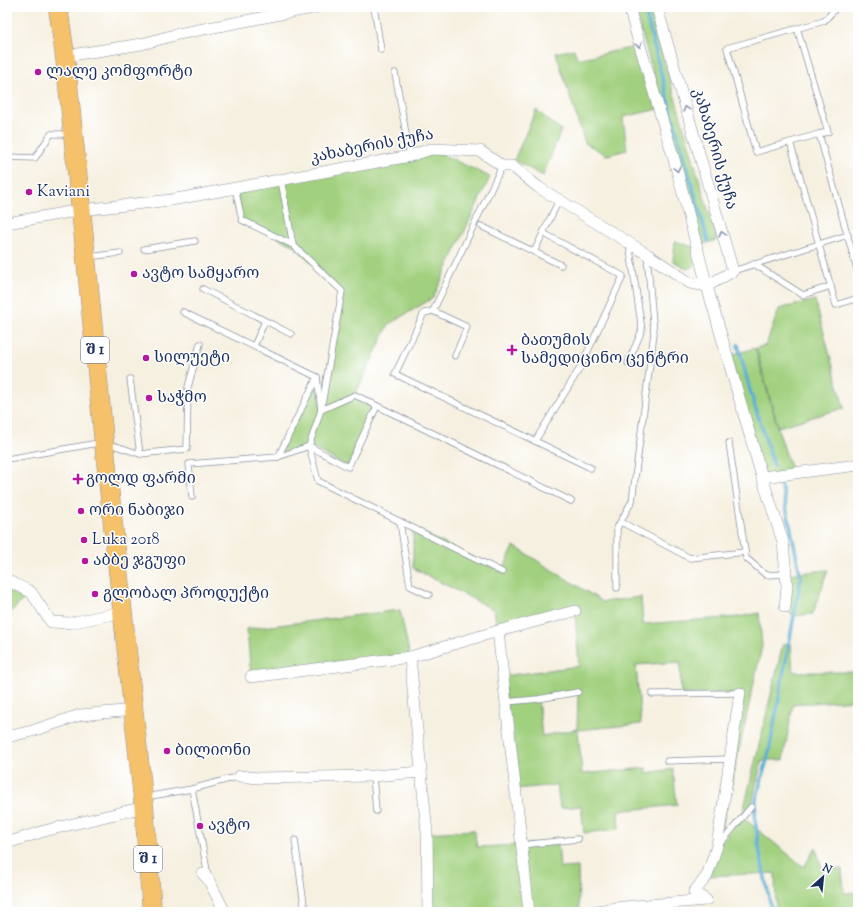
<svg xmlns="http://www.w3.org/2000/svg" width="865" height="919" viewBox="0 0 865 919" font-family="'Sorts Mill Goudy','Noto Serif Georgian',serif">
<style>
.green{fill:#a1d07e;stroke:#5e806e;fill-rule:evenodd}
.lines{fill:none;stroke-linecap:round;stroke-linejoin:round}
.stream{stroke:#59add5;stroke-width:3.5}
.service-casing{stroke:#88909f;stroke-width:7}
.minor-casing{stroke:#88909f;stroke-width:12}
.trunk-casing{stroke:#88909f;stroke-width:20}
.service{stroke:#fff;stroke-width:5.5}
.minor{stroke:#fff;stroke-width:11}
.trunk{stroke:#f5c16b;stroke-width:19}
.oneway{stroke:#8d97ae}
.poi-dot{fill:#b5179e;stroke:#fff;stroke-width:1.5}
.labels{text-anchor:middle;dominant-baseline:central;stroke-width:3;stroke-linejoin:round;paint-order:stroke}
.shield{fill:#fff;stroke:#5f6d8e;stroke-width:1}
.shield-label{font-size:15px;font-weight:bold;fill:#1b2f5e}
.poi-label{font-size:16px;fill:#1b2f5e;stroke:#fff;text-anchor:start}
.street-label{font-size:16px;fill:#1b2f5e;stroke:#fff}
</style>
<rect width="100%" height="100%" fill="#fff"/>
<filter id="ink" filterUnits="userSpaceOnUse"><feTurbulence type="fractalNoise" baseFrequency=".025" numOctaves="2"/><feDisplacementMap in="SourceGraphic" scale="8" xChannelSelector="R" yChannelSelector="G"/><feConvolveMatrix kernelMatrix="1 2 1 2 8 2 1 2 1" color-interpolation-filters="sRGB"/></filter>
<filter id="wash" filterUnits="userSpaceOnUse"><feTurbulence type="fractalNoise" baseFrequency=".012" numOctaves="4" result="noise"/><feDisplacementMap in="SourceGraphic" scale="16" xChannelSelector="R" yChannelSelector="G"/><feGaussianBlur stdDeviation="0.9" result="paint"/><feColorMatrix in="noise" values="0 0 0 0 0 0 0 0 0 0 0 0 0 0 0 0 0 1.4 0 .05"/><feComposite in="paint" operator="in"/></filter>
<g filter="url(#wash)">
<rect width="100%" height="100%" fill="#f6f0e0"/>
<!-- green -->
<g class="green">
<polygon points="634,7 651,7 652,19 717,240 703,244"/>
<polygon points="640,46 659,109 623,117 627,150 607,155 585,143 556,53 574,49 577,59"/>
<polygon points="536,110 561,130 543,176 514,160"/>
<polygon points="431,149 490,177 433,298 389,324 355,395 377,406 348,467 309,446 278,457 317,377 321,408 342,291 293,245 242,220 235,188"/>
<path d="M675,241l21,7c1,12 4,16 -9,21l-14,-8z"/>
<polygon points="815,300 844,408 778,427 756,348 766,345 779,309"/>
<polygon points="755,348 778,429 792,473 762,477 728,356"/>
<path d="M413,528l89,44 12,-26 89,56 38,-5 2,27 96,-7 20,-4 3,33 -44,199 24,-28 41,-173 8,-1 2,29h63l1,28 -64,4 -10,56h-21l-11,47 -9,10 62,50 12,-20 6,22h20l2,24 14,-1v20h-89l7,-2 -1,-37 -68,3 33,-183 -59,1 -1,-32 -44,3 5,59 -63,6 4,44 64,-6 1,5 26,-4 4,36 -59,6 1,18 -35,4 -3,-27 -21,2 -3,-23 -42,4 -12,-113 76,-10 -4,-55 -77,20 -4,-21 -81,-42zM578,693l-1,36 -35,7 -4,-37z"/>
<polygon points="828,570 813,614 793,616 785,607 786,574"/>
<polygon points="7,580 31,592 7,616"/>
<polygon points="400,610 410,657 251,677 247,629"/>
<polygon points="474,830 477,847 521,845 558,841 560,868 578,867 579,912 428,912 427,833"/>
</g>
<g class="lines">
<!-- stream -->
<g class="stream">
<polyline points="644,7 672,115 708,241"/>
<polyline points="738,345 751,394 774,466"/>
<polyline points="772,912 760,854 755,819 756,800 769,752 801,578 783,492 780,484"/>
</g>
</g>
</g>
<g filter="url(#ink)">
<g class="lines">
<!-- service casing -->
<g class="service-casing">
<g id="service">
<polyline points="374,7 381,50"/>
<polyline points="837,7 824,21 727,48 756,152 819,134 858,273"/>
<polyline points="797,28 828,132 819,134"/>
<polyline points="395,73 410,156"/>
<polyline points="790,142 836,305 858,298"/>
<polyline points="7,157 35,158 51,134 70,134"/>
<polyline points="281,180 293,245"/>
<polyline points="481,226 561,265"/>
<polyline points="144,249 195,241"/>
<polyline points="534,252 559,200"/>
<polyline points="88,257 120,253"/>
<polyline points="754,264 803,295 831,286"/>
<polyline points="733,271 848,235"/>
<polyline points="203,289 291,334"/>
<polyline points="433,311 502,166"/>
<polyline points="183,312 317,377 321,410 355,395 571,501"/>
<polyline points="254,346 265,321"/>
<polyline points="455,356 467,327 433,311 424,313 395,374 535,441 580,368 623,276 543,233"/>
<polyline points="628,363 642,330 629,243"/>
<polyline points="130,379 140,454"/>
<polyline points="535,441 591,468"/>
<polyline points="729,443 746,558 766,575 786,574"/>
<polyline points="309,446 318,481 502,572"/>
<polyline points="309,446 348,467 377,406"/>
<polyline points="278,457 317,377"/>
<polyline points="7,459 104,442 140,454 187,449 188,387 200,344"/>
<polyline points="192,497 189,464 278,457 309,446 321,410 342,291 293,245 242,220 235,188"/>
<polyline points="400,522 410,586 429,595"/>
<polyline points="621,522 690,558 745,552"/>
<polyline points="617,588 617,528 632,501 654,333 647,255"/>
<polyline points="652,694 740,693"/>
<polyline points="506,702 538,699 578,692"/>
<polyline points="667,761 730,759"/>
<polyline points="373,776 376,811"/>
<polyline points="192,789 208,876"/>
<polyline points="145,797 192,789 240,776"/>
<polyline points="295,840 305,912"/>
<polyline points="521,845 578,839"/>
<polyline points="719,845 751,807"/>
</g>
</g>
<!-- minor casing -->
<g class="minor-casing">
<g id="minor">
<polyline points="629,7 640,46 674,159 707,286 762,477 783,542 787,586 785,607"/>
<polyline points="65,56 142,44 178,34 317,7"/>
<polyline points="7,223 81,210 171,200 410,156 431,149 480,151 502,166 512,166 538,187 647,254 690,283 707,286 733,271 658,11 657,7"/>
<polyline points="762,477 858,465"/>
<polyline points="7,580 31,592 51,622 70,623 123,612"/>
<polyline points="498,631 529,912"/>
<polyline points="410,657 427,833 428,912"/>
<polyline points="251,677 410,657 498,631 575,611"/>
<polyline points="7,737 32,731 80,715 134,710"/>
<polyline points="240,776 258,778 373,776 421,772"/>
<polyline points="7,843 44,831 144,807"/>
<polyline points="203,874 208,879 225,912"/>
<polyline points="706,900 694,892 707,876 717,846 740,693"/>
<polyline points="590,912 624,907 706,900"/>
</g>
</g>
<!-- trunk casing -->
<g class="trunk-casing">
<polyline id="trunk" points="58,7 65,56 86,258 104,442 144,807 152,912"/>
</g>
<!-- service -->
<use href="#service" class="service"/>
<!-- minor -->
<use href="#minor" class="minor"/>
<!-- trunk -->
<use href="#trunk" class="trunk"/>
</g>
<!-- one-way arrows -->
<defs><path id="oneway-chevron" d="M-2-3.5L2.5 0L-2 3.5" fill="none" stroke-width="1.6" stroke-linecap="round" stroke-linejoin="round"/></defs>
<g class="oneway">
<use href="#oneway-chevron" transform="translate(639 45) rotate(74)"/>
<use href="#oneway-chevron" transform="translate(686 109) rotate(-106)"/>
<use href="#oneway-chevron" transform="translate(677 169) rotate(76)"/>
<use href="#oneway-chevron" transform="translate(722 234) rotate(-106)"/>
</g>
</g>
<!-- markers -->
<g class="poi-dot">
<circle cx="38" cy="72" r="4"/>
<circle cx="29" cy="192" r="4"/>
<circle cx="134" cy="274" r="4"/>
<path d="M510 344h4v4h4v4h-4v4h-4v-4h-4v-4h4z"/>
<circle cx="146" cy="358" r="4"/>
<circle cx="149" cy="398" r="4"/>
<path d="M76 473h4v4h4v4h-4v4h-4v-4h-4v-4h4z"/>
<circle cx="81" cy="511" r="4"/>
<circle cx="84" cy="540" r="4"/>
<circle cx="85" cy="561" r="4"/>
<circle cx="95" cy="594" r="4"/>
<circle cx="167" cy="751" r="4"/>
<circle cx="200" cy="826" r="4"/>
</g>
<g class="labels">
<!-- shield labels -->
<g class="shield">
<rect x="81" y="337" width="28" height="26" rx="3"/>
<rect x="134" y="846" width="28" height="26" rx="3"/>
</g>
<g class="shield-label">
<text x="95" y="350">შ 1</text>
<text x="148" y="859">შ 1</text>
</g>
<!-- poi labels -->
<g class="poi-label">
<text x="46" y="72">ლალე კომფორტი</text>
<text x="37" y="192">Kaviani</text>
<text x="142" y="274">ავტო სამყარო</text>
<text x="521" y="341">ბათუმის<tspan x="521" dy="18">სამედიცინო ცენტრი</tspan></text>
<text x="154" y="358">სილუეტი</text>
<text x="157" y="398">საჭმო</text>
<text x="86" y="479">გოლდ ფარმი</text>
<text x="89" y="511">ორი ნაბიჯი</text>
<text x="92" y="540">Luka 2018</text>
<text x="93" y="561">აბბე ჯგუფი</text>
<text x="103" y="594">გლობალ პროდუქტი</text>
<text x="175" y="751">ბილიონი</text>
<text x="208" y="826">ავტო</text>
</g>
<!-- street labels -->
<g class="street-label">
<text transform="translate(372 147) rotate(-11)">კახაბერის ქუჩა</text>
<text transform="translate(714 149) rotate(74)">კახაბერის ქუჩა</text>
</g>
</g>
<!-- margin -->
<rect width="865" height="919" fill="none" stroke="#fff" stroke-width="24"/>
<!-- north arrow -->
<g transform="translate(823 877) rotate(27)" stroke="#ffffff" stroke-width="3" paint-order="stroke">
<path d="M0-3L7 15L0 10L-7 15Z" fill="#1b2f5e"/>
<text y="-6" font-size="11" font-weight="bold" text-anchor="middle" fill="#1b2f5e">N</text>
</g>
</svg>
